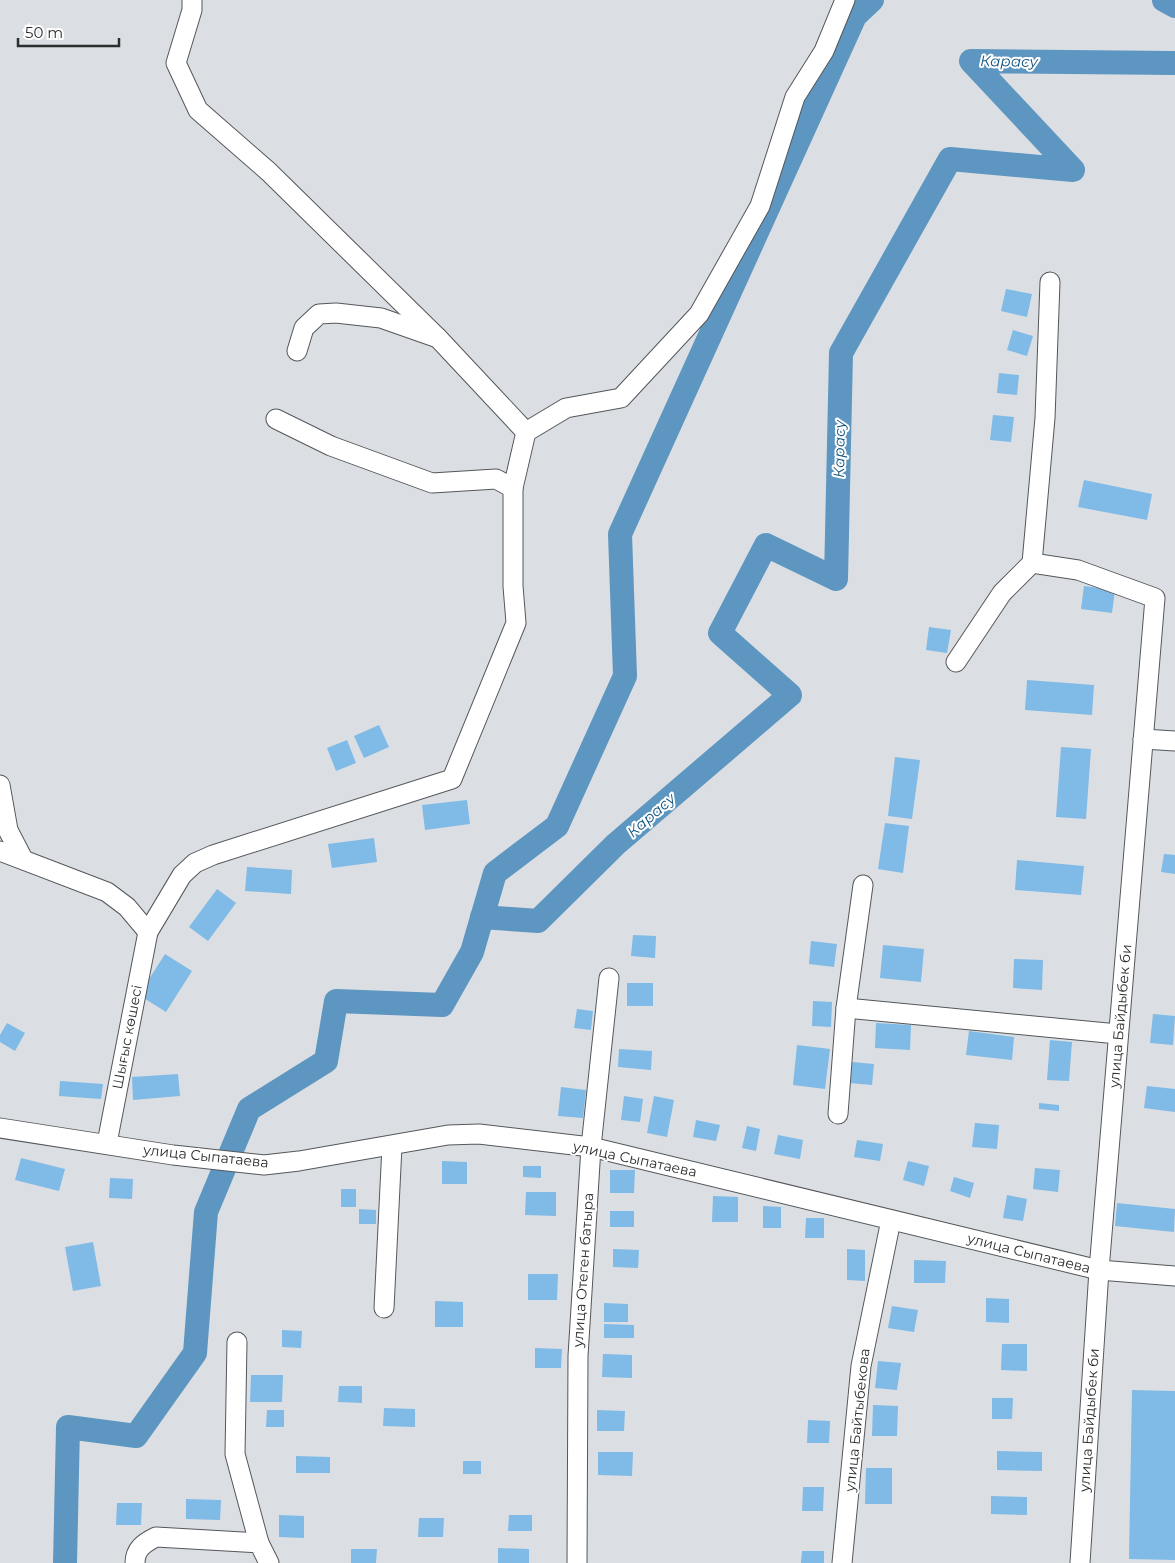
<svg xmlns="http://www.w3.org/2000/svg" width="1175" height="1563" viewBox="0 0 1175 1563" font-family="Montserrat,sans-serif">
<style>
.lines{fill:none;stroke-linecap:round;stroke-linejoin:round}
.river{stroke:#5d96c0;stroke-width:24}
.building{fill:#80bae6}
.minor-casing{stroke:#54575a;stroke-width:21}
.minor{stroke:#fff;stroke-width:19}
.labels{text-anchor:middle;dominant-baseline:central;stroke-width:4;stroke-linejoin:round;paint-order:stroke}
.street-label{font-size:14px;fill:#2b2d2e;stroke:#fff}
.water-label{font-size:15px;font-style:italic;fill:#11547e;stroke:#fff}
</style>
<rect width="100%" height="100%" fill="#dbdfe3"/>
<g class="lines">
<!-- river -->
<g class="river">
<polyline points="1164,0 1175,6"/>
<polyline points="482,917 538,921 616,844 790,695 720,633 766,545 836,579 841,353 950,159 1073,170 971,61 1175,63"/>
<polyline points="65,1563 68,1427 136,1436 195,1353 206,1212 249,1109 326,1061 336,1001 442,1005 472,952 495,873 557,826 625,676 620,534 855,16 872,0"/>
</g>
</g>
<!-- building -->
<g class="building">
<polygon points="1006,289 1032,294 1027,317 1001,311"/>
<polygon points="1013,330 1033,336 1027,356 1007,350"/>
<polygon points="999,373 1019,375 1017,395 997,393"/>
<polygon points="993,415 1014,417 1011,442 990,440"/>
<polygon points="1084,480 1152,494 1147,520 1078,507"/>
<polygon points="1084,586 1115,590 1112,613 1081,609"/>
<polygon points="929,627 951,630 947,653 926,650"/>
<polygon points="1027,680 1094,685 1092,715 1025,710"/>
<polygon points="379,725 389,747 364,758 354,736"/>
<polygon points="347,740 356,763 336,771 327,748"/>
<polygon points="1061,747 1091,749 1086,819 1056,817"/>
<polygon points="895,757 920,760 912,819 888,816"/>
<polygon points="467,800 470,824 425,830 422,805"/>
<polygon points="885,823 909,826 903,873 878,869"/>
<polygon points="374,838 377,862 332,868 328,844"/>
<polygon points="1164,854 1175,855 1175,874 1161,872"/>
<polygon points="1017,860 1084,866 1081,895 1015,890"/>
<polygon points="247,867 292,870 291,894 245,891"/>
<polygon points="217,889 236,903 208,941 189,927"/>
<polygon points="633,935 656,936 655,958 631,956"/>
<polygon points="811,941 837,944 834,967 809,964"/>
<polygon points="883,945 924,949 921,982 880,978"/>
<polygon points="165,954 192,971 166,1012 139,995"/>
<polygon points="1014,959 1043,960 1042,990 1013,988"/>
<rect x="627" y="983" width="26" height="23"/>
<polygon points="813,1001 832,1002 831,1027 812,1026"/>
<polygon points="577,1009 593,1011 591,1030 574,1028"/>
<polygon points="1153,1014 1175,1016 1173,1045 1150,1043"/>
<polygon points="7,1023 25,1033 15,1051 0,1042 0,1035"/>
<polygon points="876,1023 911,1025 910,1050 875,1048"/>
<polygon points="969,1031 1014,1037 1012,1060 966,1055"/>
<polygon points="1050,1040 1072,1042 1069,1081 1047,1080"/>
<polygon points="797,1045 830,1049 825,1089 793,1085"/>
<polygon points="619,1049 652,1051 651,1070 618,1067"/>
<polygon points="852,1062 874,1064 872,1085 849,1083"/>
<polygon points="178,1074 180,1096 133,1100 132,1077"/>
<polygon points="60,1081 103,1084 101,1099 59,1096"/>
<polygon points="1147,1086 1175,1089 1175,1112 1144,1108"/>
<polygon points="561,1087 586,1090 583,1118 558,1116"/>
<polygon points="624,1096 643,1099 640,1122 621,1120"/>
<polygon points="654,1096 674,1100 667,1137 647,1133"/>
<polygon points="1039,1103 1059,1105 1059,1111 1039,1109"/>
<polygon points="696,1120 720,1125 716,1141 693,1137"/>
<polygon points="975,1123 999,1125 997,1149 972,1147"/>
<polygon points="747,1126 760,1129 756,1151 742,1148"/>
<polygon points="778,1135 803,1140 800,1159 774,1154"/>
<polygon points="857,1140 883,1144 880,1161 854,1157"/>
<polygon points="21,1158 65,1169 59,1191 15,1180"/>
<polygon points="442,1161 467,1162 467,1184 442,1184"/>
<polygon points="908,1161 929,1166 924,1186 903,1180"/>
<polygon points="523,1166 541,1166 541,1178 523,1177"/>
<polygon points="1035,1168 1060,1170 1058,1192 1033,1189"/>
<polygon points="610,1170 635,1170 634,1193 610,1193"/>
<polygon points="954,1177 974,1183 970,1198 950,1191"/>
<polygon points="110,1178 133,1179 132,1199 109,1198"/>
<rect x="341" y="1189" width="15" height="18"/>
<polygon points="526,1192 556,1192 556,1216 525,1215"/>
<polygon points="1007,1195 1027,1199 1023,1221 1003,1218"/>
<polygon points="713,1196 738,1197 738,1222 712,1222"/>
<polygon points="1117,1203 1175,1209 1174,1232 1115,1226"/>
<polygon points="763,1206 781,1207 781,1228 763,1228"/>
<polygon points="359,1209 376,1210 376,1224 359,1224"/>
<rect x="610" y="1211" width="24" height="16"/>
<polygon points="806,1218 824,1218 824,1238 805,1238"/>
<polygon points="93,1242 101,1286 73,1291 65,1247"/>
<polygon points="613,1249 639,1250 638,1268 613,1267"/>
<polygon points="847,1249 865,1250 865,1281 847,1280"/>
<polygon points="914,1260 946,1261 945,1283 914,1283"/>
<polygon points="528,1274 558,1274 557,1300 528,1300"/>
<polygon points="986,1298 1009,1299 1009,1323 986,1322"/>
<polygon points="435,1301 463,1302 463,1327 435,1327"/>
<polygon points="604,1303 628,1304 628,1322 604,1322"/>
<polygon points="892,1306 918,1310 914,1332 888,1328"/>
<polygon points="604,1324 634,1325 634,1338 604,1338"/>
<polygon points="282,1330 302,1331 301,1348 282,1347"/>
<polygon points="1002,1344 1027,1344 1027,1371 1001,1370"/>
<polygon points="535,1348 562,1349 561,1368 535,1368"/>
<polygon points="603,1354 632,1355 632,1378 602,1377"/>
<polygon points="878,1361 901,1363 897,1390 875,1388"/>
<polygon points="251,1375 283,1375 282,1402 250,1402"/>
<polygon points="339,1386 362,1386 362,1403 338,1402"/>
<polygon points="1132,1390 1175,1391 1175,1560 1129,1559"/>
<polygon points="992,1398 1013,1398 1012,1419 992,1419"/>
<polygon points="873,1405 898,1406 897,1436 872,1436"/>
<polygon points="384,1408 415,1409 415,1427 383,1426"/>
<polygon points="267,1410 284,1410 284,1427 266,1427"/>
<polygon points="597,1410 625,1411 624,1431 597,1431"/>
<polygon points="808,1420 830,1421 829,1443 807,1443"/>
<polygon points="997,1451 1042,1452 1042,1471 997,1470"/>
<polygon points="598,1452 633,1452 632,1476 598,1475"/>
<polygon points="296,1456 330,1457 330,1473 296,1473"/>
<rect x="463" y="1461" width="18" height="13"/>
<polygon points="866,1468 892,1468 892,1504 865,1504"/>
<polygon points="803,1487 824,1487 823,1511 802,1511"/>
<polygon points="991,1496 1027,1497 1027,1515 991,1514"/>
<polygon points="186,1499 221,1500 220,1520 186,1519"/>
<polygon points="117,1503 142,1503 141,1525 116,1525"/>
<polygon points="279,1515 304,1516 304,1538 279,1537"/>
<polygon points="509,1515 532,1515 532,1531 508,1531"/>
<polygon points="419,1518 444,1518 443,1537 418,1537"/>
<polygon points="498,1548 529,1549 529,1563 498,1563"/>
<polygon points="351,1549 377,1549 376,1563 351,1563"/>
<polygon points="802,1551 824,1551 824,1563 801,1563"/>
</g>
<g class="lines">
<!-- minor casing -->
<g class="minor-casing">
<g id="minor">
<polyline points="192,0 192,10 176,63 198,110 269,172 438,338"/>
<polyline points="297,351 304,328 319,314 336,313 381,318 438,338 526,432"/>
<polyline points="276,419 331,446 432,483 496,479 513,488"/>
<polyline points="1032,563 1078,570 1155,598 1099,1270 1080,1563"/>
<polyline points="956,662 1002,593 1032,563 1045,418 1050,282"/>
<polyline points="1143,739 1175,741"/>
<polyline points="0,785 8,830 23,859"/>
<polyline points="0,851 107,892 127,907 148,932"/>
<polyline points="846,1008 1118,1034"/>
<polyline points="838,1114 846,1008 863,885"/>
<polyline points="0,1128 173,1155 264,1165 299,1161 448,1135 479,1134 591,1147 1099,1270 1175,1276"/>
<polyline points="107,1143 148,932 182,875 195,863 213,855 452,779 516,623 513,586 513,488 526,432 566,408 621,398 699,314 760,206 795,97 824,51 845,0"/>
<polyline points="384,1308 392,1146"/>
<polyline points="237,1342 235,1454 259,1543"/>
<path d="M135,1563c0,-14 9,-20 21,-26l103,6 10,20"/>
<polyline points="577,1563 578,1356 591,1147 609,978"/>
<polyline points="842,1563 861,1366 891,1220"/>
</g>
</g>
<!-- minor -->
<use href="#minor" class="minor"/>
</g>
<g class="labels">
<!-- street labels -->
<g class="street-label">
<text transform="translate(1120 1016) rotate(-85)">улица Байдыбек би</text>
<text transform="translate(127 1037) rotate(-79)">Шығыс көшесі</text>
<text transform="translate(206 1156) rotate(6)">улица Сыпатаева</text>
<text transform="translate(635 1159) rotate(12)">улица Сыпатаева</text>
<text transform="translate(1029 1253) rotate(14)">улица Сыпатаева</text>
<text transform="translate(583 1270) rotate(-86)">улица Отеген батыра</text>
<text transform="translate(857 1420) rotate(-84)">улица Байтыбекова</text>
<text transform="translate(1089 1420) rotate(-86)">улица Байдыбек би</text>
</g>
<!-- water labels -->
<g class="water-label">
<text transform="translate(1009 61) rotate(1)">Карасу</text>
<text transform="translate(839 449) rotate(-89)">Карасу</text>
<text transform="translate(651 815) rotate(-41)">Карасу</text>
</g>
</g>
<!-- scale -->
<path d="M18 38v8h101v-8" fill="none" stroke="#2b2d2e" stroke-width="2.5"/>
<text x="25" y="38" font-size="15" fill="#2b2d2e" stroke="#ffffff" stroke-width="4" paint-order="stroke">50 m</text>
</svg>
